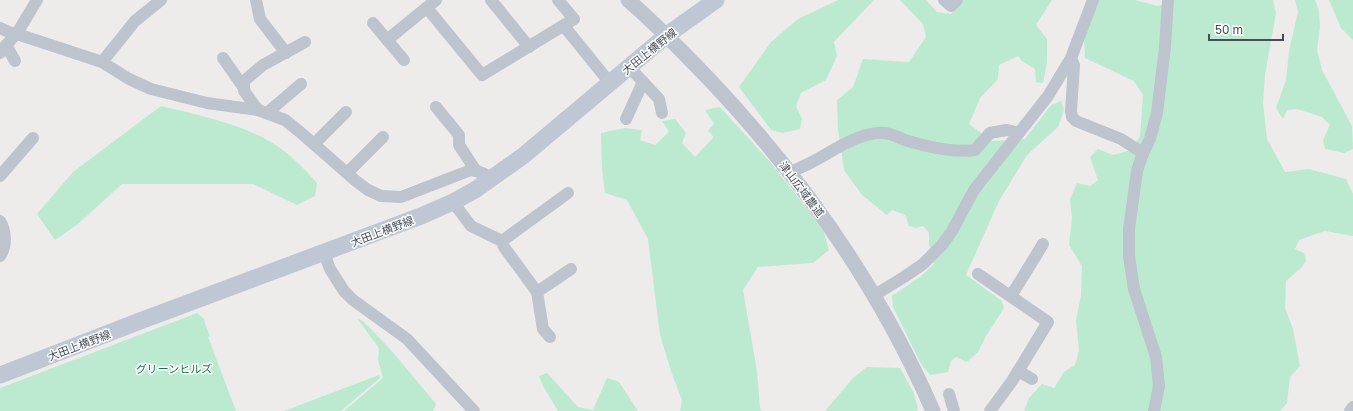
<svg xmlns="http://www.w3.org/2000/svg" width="1353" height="411" viewBox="0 0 1353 411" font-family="'Golos Text','Noto Sans JP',sans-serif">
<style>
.green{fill:#bbead1}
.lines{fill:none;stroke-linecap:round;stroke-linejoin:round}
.minor{stroke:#bdc4cd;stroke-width:12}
.tertiary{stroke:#bdc4cd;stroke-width:15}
.secondary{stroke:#bec7d3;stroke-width:17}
.labels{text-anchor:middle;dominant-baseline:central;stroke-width:3;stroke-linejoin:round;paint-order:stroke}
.street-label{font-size:11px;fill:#454d57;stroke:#fff}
.park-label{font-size:11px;fill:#1c714d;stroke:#fff}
</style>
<rect width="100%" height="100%" fill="#eeebeb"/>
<!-- green -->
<g class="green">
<polygon points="838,0 874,0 834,42 837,56 826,80 801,93 796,106 802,119 800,129 783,133 771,130 739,87 771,42 798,19"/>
<polygon points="900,0 926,0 937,12 951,14 964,0 1052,0 1036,25 1047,39 1047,62 1043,83 1036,82 1035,69 1022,61 1018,56 999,65 998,79 980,98 969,124 992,141 1025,139 1051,105 1061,101 1064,110 1058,127 1027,155 999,201 966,275 1002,301 1004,308 986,336 978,352 967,362 956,357 951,361 948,372 930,375 921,364 893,307 892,296 920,277 934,264 929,244 929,233 923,226 916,228 909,226 905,215 892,210 887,215 862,195 844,170 838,130 837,100 853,87 863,59 909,62 926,37 923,24"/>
<polygon points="1097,0 1135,0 1158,6 1171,2 1172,0 1273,0 1276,13 1265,75 1263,103 1267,139 1285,172 1309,169 1346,179 1353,194 1353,236 1325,231 1299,240 1295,249 1304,253 1306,261 1302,267 1286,281 1285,308 1293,329 1300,366 1290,377 1287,403 1280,411 1024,411 1029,398 1042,384 1054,388 1064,372 1075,365 1079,350 1076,320 1081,296 1082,266 1069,245 1072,218 1070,199 1077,183 1090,186 1098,180 1090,157 1098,149 1113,155 1131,150 1140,136 1143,95 1134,81 1085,58 1084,39"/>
<polygon points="1295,0 1315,0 1319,11 1320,27 1317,50 1322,70 1352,126 1353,149 1344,153 1325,149 1323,140 1330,125 1322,117 1297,109 1287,110 1283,119 1276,108 1286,80 1289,51 1298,12"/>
<polygon points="1329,0 1353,0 1353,40 1341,28"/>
<path d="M161,106c40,10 90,19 123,45 12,9 23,21 33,32l-2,13 -18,9 -44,-21h-131l-44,40 -23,16 -18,-26 36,-42z"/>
<polygon points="720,107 772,164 807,209 824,232 829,250 813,263 758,267 743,290 757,371 760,408 762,411 680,411 682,400 672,374 660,335 648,239 627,200 605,193 602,169 601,133 625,128 642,130 640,140 655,145 669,132 662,121 675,119 686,133 682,143 695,157 714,137 708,131 714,124 705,110"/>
<polygon points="197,313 205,320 204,321 210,336 208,337 236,411 0,411 0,388"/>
<polygon points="357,318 364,322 390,349 436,404 433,411 344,411 383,378 378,360 379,348"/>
<polygon points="867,367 900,368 914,393 918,409 916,411 825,411 854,377"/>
<polygon points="547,373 578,407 593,410 607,378 619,382 638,411 558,411 543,386 539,376"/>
<polygon points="379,375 380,378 341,411 284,411"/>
</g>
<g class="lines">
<!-- minor -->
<g class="minor">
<polyline points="256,0 260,19 286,53"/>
<polyline points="491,0 529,47"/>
<polyline points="944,0 951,6 957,0"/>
<polyline points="427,8 482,75 574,19 558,0"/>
<polyline points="373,23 404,60"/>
<polyline points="564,26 610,83"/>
<path d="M0,28l15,7h5l82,27 27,17 22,10 56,14 51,7 27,10 15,12 56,49 12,9 13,6 20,1 70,-27c8,1 14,3 20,9"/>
<polyline points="387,40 436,0"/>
<polyline points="6,45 15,61"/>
<polyline points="0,53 19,30 37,0"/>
<polyline points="223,58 244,88"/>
<polyline points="1071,58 1074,65 1071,111 1072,117 1076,121 1121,139 1143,153"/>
<polyline points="102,62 135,21 161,0"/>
<polyline points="629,67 659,99 662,113"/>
<polyline points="436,107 459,135 459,145 476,171"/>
<polyline points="258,110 244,91 244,81 263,65 305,42"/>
<polyline points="267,113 301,84"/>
<polyline points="626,119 643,82"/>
<polyline points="314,144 346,112"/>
<path d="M790,172c7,-3 15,-6 22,-10 21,-11 48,-31 73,-29 8,1 16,6 23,8 20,6 46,12 67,9l15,-17 17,-3 12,3"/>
<polyline points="347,173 383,137"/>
<polyline points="0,176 33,138"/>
<polyline points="453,202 471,226 477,229 502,241"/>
<path d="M0,221c6,10 7,25 0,35"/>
<polyline points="502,241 504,247 537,292 543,329 550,337"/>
<polyline points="502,241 568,193"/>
<polyline points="324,253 330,269 344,291 353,300 407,339 474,411"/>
<polyline points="978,274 1048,322 1012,381 990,411"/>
<polyline points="537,292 571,269"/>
<polyline points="873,296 904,277 923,264 942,245 952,231 974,190 1048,96 1071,58 1093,0"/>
<polyline points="1011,296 1043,244"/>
<polyline points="1018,371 1032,379"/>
<polyline points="949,394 954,411"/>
<polyline points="1154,411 1159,386 1156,357 1134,289 1129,256 1129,229 1137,171 1143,153 1150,139 1157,113 1165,47 1168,0"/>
<polyline points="1350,411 1353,407"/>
</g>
<!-- tertiary -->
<path class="tertiary" d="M628,0c28,24 54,51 80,78 92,97 171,209 225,333"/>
<!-- secondary -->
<polyline class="secondary" points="0,375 140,321 421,216 453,202 475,190 523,156 667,35 716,0"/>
</g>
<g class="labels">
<!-- street labels -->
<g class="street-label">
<text transform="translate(649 51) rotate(-39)">大田上横野線</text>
<text transform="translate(802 189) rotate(53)">津山広域農道</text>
<text transform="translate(382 231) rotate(-21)">大田上横野線</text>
<text transform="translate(79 345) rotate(-21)">大田上横野線</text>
</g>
<!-- park labels -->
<g class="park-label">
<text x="174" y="368">グリーンヒルズ</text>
</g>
</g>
<!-- scale -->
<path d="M1209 34v6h74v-6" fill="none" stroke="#454d57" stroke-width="2"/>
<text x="1215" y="34" font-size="12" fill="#454d57" stroke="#ffffff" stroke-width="3" paint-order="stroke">50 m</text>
</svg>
